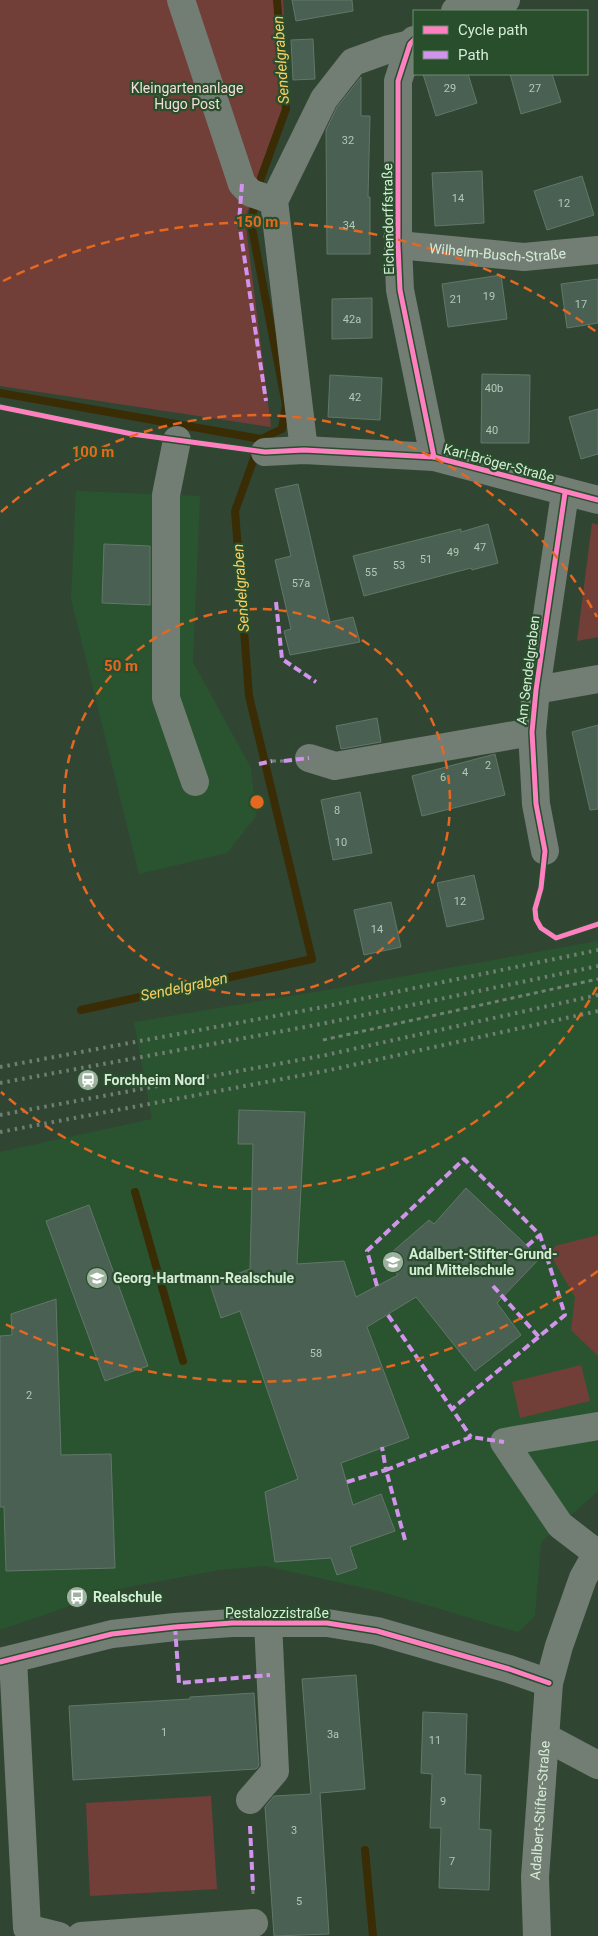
<svg xmlns="http://www.w3.org/2000/svg" width="598" height="1936" viewBox="0 0 598 1936" font-family="Roboto,sans-serif">
<style>
.built{fill:#2a5430}
.green{fill:#713f38}
.lines{fill:none;stroke-linecap:round;stroke-linejoin:round}
.stream{stroke:#3a2d05;stroke-width:8}
.building{fill:#496052;stroke:#627769}
.path{stroke:#738074;stroke-width:3;stroke-dasharray:4 4;stroke-linecap:butt}
.minor{stroke:#727d74;stroke-width:28}
.rail{stroke:#717e73;stroke-width:4;stroke-dasharray:2.5 5;stroke-linecap:butt}
.quiet{stroke:#d193ec;stroke-width:4;stroke-dasharray:8 4;stroke-linecap:butt}
.cycleway-casing{stroke:#284e2c;stroke-width:8}
.cycleway{stroke:#ff80c0;stroke-width:5}
.ring{fill:none;stroke:#e66820;stroke-width:2.5;stroke-dasharray:9 6}
.labels{text-anchor:middle;dominant-baseline:central;stroke-width:4.5;stroke-linejoin:round;paint-order:stroke}
.number-label{font-size:11px;fill:#b3c9b6}
.park-label{font-size:14px;fill:#f4dcd9;stroke:#284e2c}
.street-label{font-size:14px;fill:#d6ecd7;stroke:#284e2c}
.poi-label{font-size:14px;font-weight:bold;fill:#d6ecd7;stroke:#284e2c;text-anchor:start}
.water-label{font-size:15px;font-style:italic;fill:#f9cd64;stroke:#284e2c}
.centre{fill:#e66820;stroke:#284e2c;stroke-width:2.5}
.ring-label{font-size:15px;text-anchor:middle;font-weight:bold;fill:#e66820;stroke:#284e2c;stroke-width:4.5;stroke-linejoin:round;paint-order:stroke}
</style>
<rect width="100%" height="100%" fill="#304633"/>
<!-- built -->
<g class="built">
<polygon points="76,491 200,496 193,662 251,768 256,816 227,853 139,874 71,599"/>
<polygon points="598,941 598,1491 541,1542 535,1616 518,1632 382,1592 265,1566 219,1570 119,1589 0,1630 0,1152 152,1119 134,1022 333,989"/>
</g>
<!-- green -->
<g class="green">
<polygon points="0,0 283,0 289,94 245,219 271,427 0,386"/>
<polygon points="592,523 598,525 598,637 577,641"/>
<polygon points="598,1235 598,1356 571,1330 575,1297 550,1254 555,1246"/>
<polygon points="581,1365 590,1401 520,1418 512,1382"/>
<polygon points="211,1796 217,1889 90,1896 86,1803"/>
</g>
<g class="lines">
<!-- stream -->
<g class="stream">
<polyline points="0,393 261,439"/>
<polyline points="81,1010 312,959 249,696 235,511 261,439 282,429 286,405 251,223 258,186 286,109 277,0"/>
<polyline points="135,1192 183,1361"/>
<polyline points="365,1850 373,1936"/>
</g>
</g>
<!-- building -->
<g class="building">
<polygon points="292,0 352,0 353,11 296,21"/>
<polygon points="313,39 315,79 293,80 291,40"/>
<polygon points="423,74 468,74 477,103 436,116"/>
<polygon points="510,74 552,74 561,102 521,114"/>
<polygon points="361,77 361,116 370,116 368,197 370,197 370,254 327,254 326,130 337,107"/>
<polygon points="482,171 484,223 435,226 432,173"/>
<polygon points="582,176 594,215 547,230 534,191"/>
<polygon points="501,275 507,319 448,327 442,284"/>
<polygon points="598,279 598,323 567,328 561,284"/>
<polygon points="372,298 372,338 332,339 332,299"/>
<polygon points="482,374 530,375 529,443 481,443"/>
<polygon points="330,375 382,378 380,420 328,417"/>
<polygon points="598,409 598,454 581,459 569,417"/>
<polygon points="298,484 330,622 353,617 360,642 290,655 284,631 291,629 275,560 291,556 275,489"/>
<polygon points="488,524 498,563 472,570 471,568 364,596 353,556 461,529 461,532"/>
<polygon points="104,544 150,546 150,605 102,603"/>
<polygon points="377,718 381,742 341,749 336,726"/>
<polygon points="598,725 598,809 590,810 572,732"/>
<polygon points="495,754 505,795 422,816 412,776"/>
<polygon points="360,792 372,853 333,860 321,800"/>
<polygon points="474,875 484,919 447,927 437,883"/>
<polygon points="391,902 401,947 364,955 354,910"/>
<polygon points="239,1110 305,1112 297,1264 344,1261 356,1297 398,1275 384,1259 429,1220 434,1224 466,1188 540,1258 497,1303 521,1335 475,1371 416,1297 367,1327 409,1438 341,1463 353,1505 381,1494 395,1531 350,1547 357,1568 337,1575 331,1558 275,1562 265,1492 298,1479 240,1311 221,1318 210,1284 250,1269 253,1144 238,1144"/>
<polygon points="89,1205 148,1366 105,1381 46,1221"/>
<polygon points="56,1299 61,1455 111,1454 115,1568 6,1571 4,1507 0,1507 0,1336 12,1335 11,1314"/>
<polygon points="356,1675 365,1789 320,1793 329,1934 274,1936 265,1807 274,1796 311,1794 302,1679"/>
<polygon points="254,1693 259,1766 256,1769 73,1780 69,1706 190,1699 190,1697"/>
<polygon points="423,1712 467,1714 465,1774 481,1775 479,1829 491,1830 489,1890 439,1888 441,1828 430,1828 432,1774 421,1773"/>
</g>
<g class="lines">
<!-- path -->
<g class="path">
<polyline points="272,761 284,761"/>
<polyline points="323,1040 598,979"/>
<polyline points="253,1890 253,1897"/>
</g>
<!-- minor -->
<g class="minor">
<polyline points="181,0 242,184 251,193 274,201"/>
<polyline points="455,11 506,0"/>
<polyline points="414,40 410,44 398,81 398,245 400,290 434,457"/>
<path id="s1" d="M398,245l126,12 74,-7"/>
<polyline points="177,440 166,495 166,698 195,782"/>
<polyline points="304,450 274,201 324,99 353,62 389,49 410,44"/>
<polyline points="265,452 304,450 434,457 598,500"/>
<polyline points="536,690 598,679"/>
<polyline points="309,758 335,766 532,732"/>
<polyline points="545,851 536,804 532,732 536,690 565,493"/>
<polyline points="598,1426 504,1442 560,1525 598,1554"/>
<polyline points="13,1659 27,1928 59,1936"/>
<polyline points="0,1662 112,1634 175,1627 232,1623 327,1623 377,1631 509,1669 549,1683"/>
<polyline points="545,1737 598,1765"/>
<polyline points="250,1800 275,1771 268,1622"/>
<polyline points="81,1936 254,1923"/>
<path id="s2" d="M537,1936l-2,-59 14,-194 10,-37 24,-68 15,-27"/>
</g>
<!-- rail -->
<g class="rail">
<polyline points="0,1067 318,1008 598,950"/>
<polyline points="0,1083 321,1024 598,966"/>
<polyline points="0,1115 326,1055 598,995"/>
<polyline points="0,1132 330,1070 598,1011"/>
</g>
<!-- quiet -->
<g class="quiet">
<polyline points="242,184 239,222 266,401"/>
<polyline points="276,602 282,659 316,682"/>
<polyline points="284,761 309,758"/>
<polyline points="259,764 272,761"/>
<polyline points="527,1246 540,1235"/>
<polyline points="377,1286 367,1251 464,1159 540,1235 565,1315 452,1409"/>
<polyline points="493,1286 539,1337"/>
<polyline points="388,1315 471,1437"/>
<polyline points="347,1482 386,1470 382,1447"/>
<polyline points="405,1540 386,1470 471,1437 504,1442"/>
<polyline points="175,1627 179,1683 270,1675"/>
<polyline points="250,1826 253,1890"/>
</g>
<!-- cycleway casing -->
<g class="cycleway-casing">
<g id="cycleway">
<polyline points="414,40 410,44 398,81 398,245 400,290 434,457"/>
<polyline points="0,407 132,434 265,452 304,450 434,457 598,500"/>
<polyline points="565,493 536,690 532,732 536,804 545,851 541,888 535,909 536,919 541,928 556,938 598,924"/>
<polyline points="0,1662 112,1634 175,1627 232,1623 327,1623 377,1631 509,1669 549,1683"/>
</g>
</g>
<!-- cycleway -->
<use href="#cycleway" class="cycleway"/>
</g>
<!-- distance rings -->
<g class="ring">
<circle cx="257" cy="802" r="193"/>
<path d="M597 987A387 387 0 0 1 1 1092M1 512A387 387 0 0 1 597 617"/>
<path d="M598 1271A580 580 0 0 1 3 1323M3 281A580 580 0 0 1 598 333"/>
</g>
<!-- icons -->
<defs>
<g id="station-disc" transform="scale(1.125)"><circle r="9.5" fill="#9cb29e" stroke="#284e2c"/><path d="M-3-6H3Q5-6 5-4V2Q5 4 3 4L4.5 6H3L1.5 4h-3L-3 6H-4.5L-3 4Q-5 4-5 2V-4Q-5-6-3-6ZM-3.5-4v3h7v-3ZM-3.5 1v1.5H-2V1ZM2 1v1.5H3.5V1Z" fill="#fff"/></g>
<g id="school-disc" transform="scale(1.125)"><circle r="9.5" fill="#9cb29e" stroke="#284e2c"/><path d="M0-5L7-2L0 1L-7-2ZM-4 1L0 2.5L4 1V4Q0 6-4 4Z" fill="#fff"/></g>
<g id="bus-disc" transform="scale(1.125)"><circle r="9.5" fill="#9cb29e" stroke="#284e2c"/><path d="M-5-6H5V4H4V6H2V4H-2V6H-4V4H-5ZM-3.5-4V0h7V-4ZM-3.5 1.2v1.5H-2V1.2ZM2 1.2v1.5H3.5V1.2Z" fill="#fff"/></g>
</defs>
<g fill-rule="evenodd">
<use href="#station-disc" x="88" y="1080"/>
<use href="#school-disc" x="393" y="1262"/>
<use href="#school-disc" x="97" y="1278"/>
<use href="#bus-disc" x="77" y="1597"/>
</g>
<g class="labels">
<!-- number labels -->
<g class="number-label">
<text x="450" y="88">29</text>
<text x="535" y="88">27</text>
<text x="348" y="140">32</text>
<text x="458" y="198">14</text>
<text x="564" y="203">12</text>
<text x="349" y="225">34</text>
<text x="489" y="296">19</text>
<text x="456" y="299">21</text>
<text x="581" y="304">17</text>
<text x="352" y="319">42a</text>
<text x="494" y="388">40b</text>
<text x="355" y="397">42</text>
<text x="492" y="430">40</text>
<text x="480" y="547">47</text>
<text x="453" y="552">49</text>
<text x="426" y="559">51</text>
<text x="399" y="565">53</text>
<text x="371" y="572">55</text>
<text x="301" y="583">57a</text>
<text x="488" y="765">2</text>
<text x="465" y="772">4</text>
<text x="443" y="777">6</text>
<text x="337" y="810">8</text>
<text x="341" y="842">10</text>
<text x="460" y="901">12</text>
<text x="377" y="929">14</text>
<text x="316" y="1353">58</text>
<text x="29" y="1395">2</text>
<text x="164" y="1732">1</text>
<text x="333" y="1734">3a</text>
<text x="435" y="1740">11</text>
<text x="443" y="1801">9</text>
<text x="294" y="1830">3</text>
<text x="452" y="1861">7</text>
<text x="299" y="1901">5</text>
</g>
<!-- park labels -->
<g class="park-label">
<text x="187" y="88">Kleingartenanlage<tspan x="187" dy="16">Hugo Post</tspan></text>
</g>
<!-- street labels -->
<g class="street-label">
<text transform="translate(388 219) rotate(-91)">Eichendorffstraße</text>
<text stroke="none"><textPath href="#s1" startOffset="100">Wilhelm-Busch-Straße</textPath></text>
<text transform="translate(499 463) rotate(15)">Karl-Bröger-Straße</text>
<text transform="translate(528 670) rotate(-83)">Am Sendelgraben</text>
<text x="277" y="1613">Pestalozzistraße</text>
<text stroke="none"><textPath href="#s2" startOffset="126">Adalbert-Stifter-Straße</textPath></text>
</g>
<!-- poi labels -->
<g class="poi-label">
<text x="104" y="1080">Forchheim Nord</text>
<text x="409" y="1254">Adalbert-Stifter-Grund-<tspan x="409" dy="16">und Mittelschule</tspan></text>
<text x="113" y="1278">Georg-Hartmann-Realschule</text>
<text x="93" y="1597">Realschule</text>
</g>
<!-- water labels -->
<g class="water-label">
<text transform="translate(281 60) rotate(-94)">Sendelgraben</text>
<text transform="translate(241 588) rotate(-94)">Sendelgraben</text>
<text transform="translate(184 987) rotate(-12)">Sendelgraben</text>
</g>
</g>
<circle cx="257" cy="802" r="8" class="centre"/>
<g class="ring-label">
<text x="257" y="227">150 m</text>
<text x="93" y="457">100 m</text>
<text x="121" y="671">50 m</text>
</g>
<!-- legend -->
<rect x="413" y="10" width="175" height="65" fill="#284e2c" stroke="#6e8d70"/>
<rect x="423" y="26" width="25" height="8" fill="#ff80c0" stroke="#6e8d70"/>
<text x="458" y="35" font-size="15" fill="#d6ecd7">Cycle path</text>
<rect x="423" y="51" width="25" height="8" fill="#d193ec" stroke="#6e8d70"/>
<text x="458" y="60" font-size="15" fill="#d6ecd7">Path</text>
</svg>
